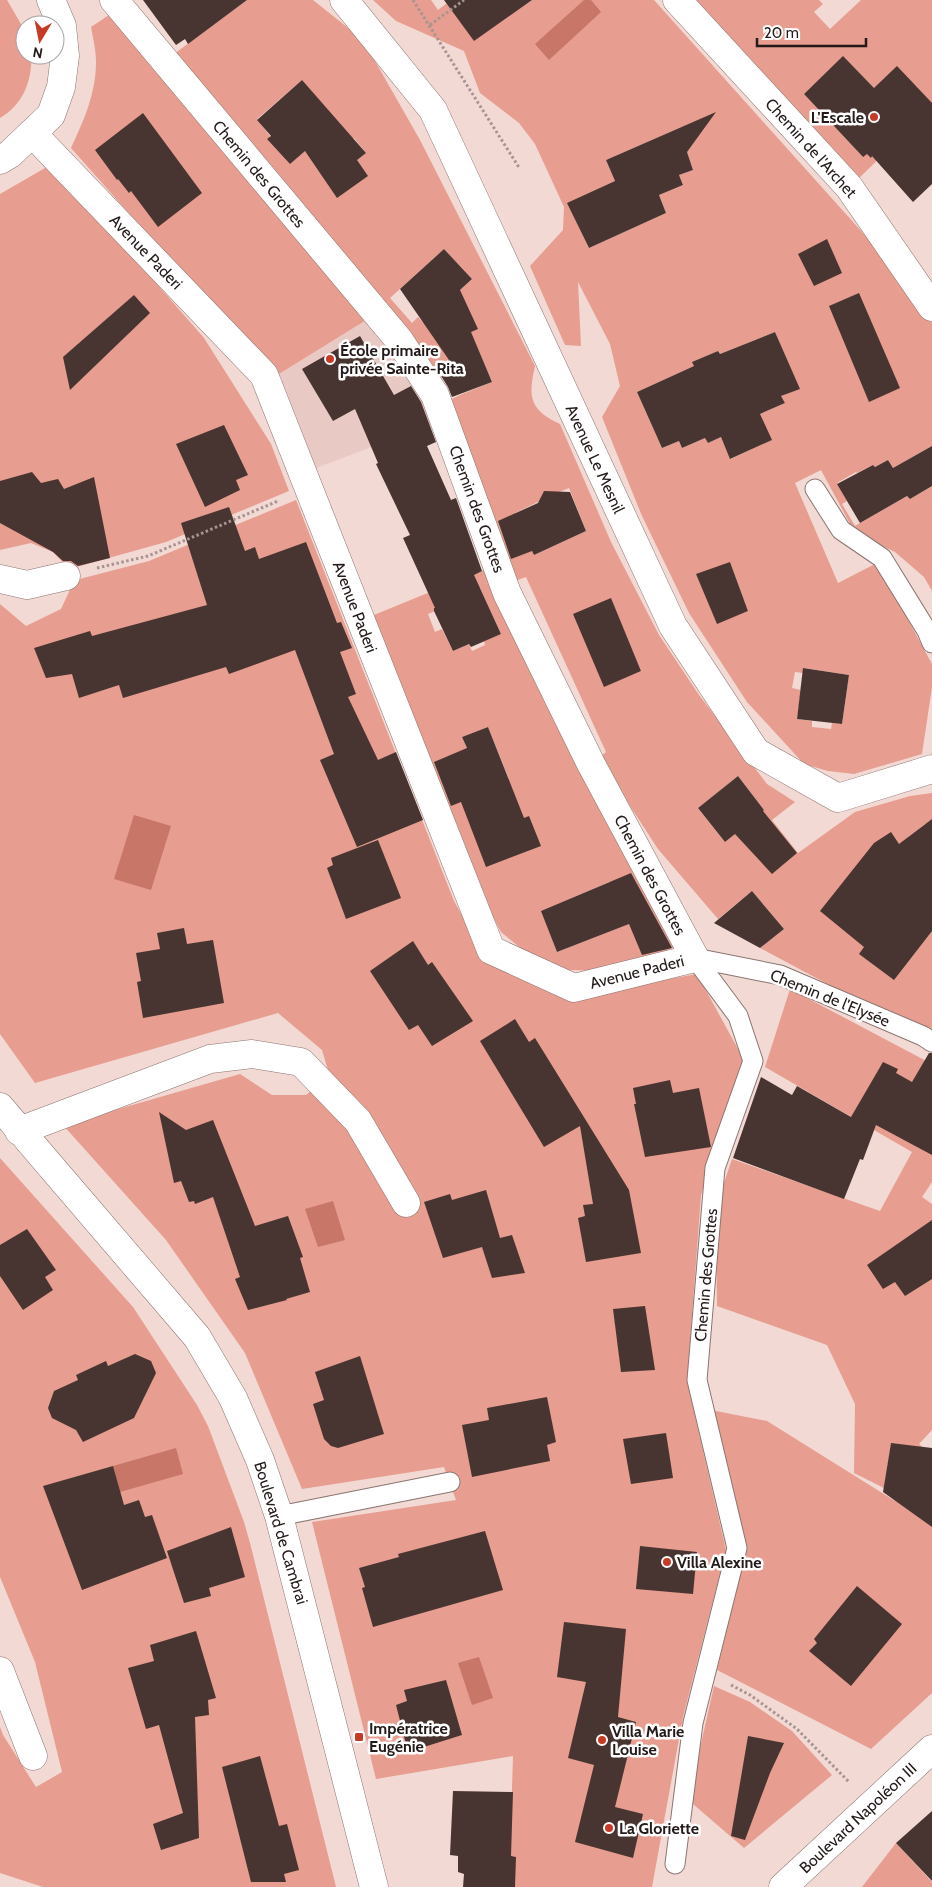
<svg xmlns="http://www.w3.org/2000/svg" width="932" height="1887" viewBox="0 0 932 1887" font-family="Cabin,sans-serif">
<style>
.built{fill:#e9c9c3}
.green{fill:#e79d8f;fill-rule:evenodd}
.water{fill:#c77667}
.building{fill:#483531}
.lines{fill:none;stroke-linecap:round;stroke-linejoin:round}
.service-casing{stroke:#8b7571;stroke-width:21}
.minor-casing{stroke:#8b7571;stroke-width:29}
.tertiary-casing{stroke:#8b7571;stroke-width:29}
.path{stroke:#a79491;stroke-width:3;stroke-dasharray:2.5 2.5;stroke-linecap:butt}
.service{stroke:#fff;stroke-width:19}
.minor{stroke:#fff;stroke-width:28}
.tertiary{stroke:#fff;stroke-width:28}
.poi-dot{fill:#c73b26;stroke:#fff;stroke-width:2}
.labels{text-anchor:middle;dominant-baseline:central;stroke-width:5;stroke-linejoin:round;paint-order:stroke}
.poi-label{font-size:16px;font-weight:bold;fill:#231a19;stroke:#fff;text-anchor:start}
.street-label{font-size:16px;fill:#231a19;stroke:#fff}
</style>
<rect width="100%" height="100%" fill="#f2d9d4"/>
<!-- built -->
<polygon class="built" points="312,252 392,341 426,408 432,424 311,470 274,377"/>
<!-- green -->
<g class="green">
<path d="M0,0h7l18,31v24h6c2,25 -9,51 -31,63z"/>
<path d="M247,0h66l50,40 57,100 115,226c-7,30 -6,44 25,58l51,118 48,93 40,60 68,89 28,18 -23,18 26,33 57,-41 55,-16 22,-3v40l-7,-9 -18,14 25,44v158l-172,-92 24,-19 -32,-38 -34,28 -60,-70 -59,-91 7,-6 -80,-175 -11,4 -68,-164 5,-18 8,-4 32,-13 -14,-32 -11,10 -32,8 -9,-8 -252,-306zM302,80l-12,83 -33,-44zM354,138l12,15 -45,11zM444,249l28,30 -31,29 -12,21 -11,-12 -6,6 -22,-25zM569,488l17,43 -52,24 -19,-42 25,-12 3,-8 3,-2 8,3zM611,599l30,72 -37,15zM738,776l26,34 -39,32 -27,-34z"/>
<path d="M373,0h58l7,10 13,-10h203l217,242 61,81v123l-39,22 -5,-8 -13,7 -2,-2 -16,8 -1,-1 -19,11 10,18 -5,3 13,22 52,-30 3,3 22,-13v105l-8,-14 -29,-25 -40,-19 -34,-63 -26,13 43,100 39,-20 55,101v23l-10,67 -68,20 -26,-3 -24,-7 -57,-62 -58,-89 -47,-97 -40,-99 18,-31 -10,-42 -32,-62 3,64 -16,-1 -35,-79 33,-36 1,-23 -29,-63 -16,-21 -39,-30 -16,-42 -68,-30zM682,127l4,23 7,20 -14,5 4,10 -24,10 7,18 -77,35 -12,-25 2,-25 36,-17 -9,-21zM775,332l24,57 -18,7 4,7 -41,18 18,-1 9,20 -40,19 -10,-22 -13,6 -3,-5 -23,10 -3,-7 -17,7 -25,-56 57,-26 -1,-4 25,-11 2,3zM730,562l18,49 -31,12zM804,668l45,7 -7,49 -10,-1 -1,6 -19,-2v-6l-15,-2 4,-29 -9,-2 3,-16 8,1z"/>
<path d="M696,0h123l4,4 -9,8 16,17 31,-29h71v107l-75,73zM843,57l31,31 -11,69 -59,-63z"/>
<path d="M109,15l262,302 -97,60 -203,-229c13,-28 25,-55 25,-86 0,-12 -3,-24 -5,-35z"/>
<polygon points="52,164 204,338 271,444 289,491 166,542 69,569 53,552 31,543 0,550 0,194"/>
<polygon points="296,500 454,901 482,951 529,983 590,993 697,974 744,1060 701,1195 687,1382 726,1550 683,1717 652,1887 509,1887 513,1756 376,1779 312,1522 456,1500 444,1467 302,1489 245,1353 166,1240 63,1125 240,1074 272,1095 306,1095 330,1077 322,1050 278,1013 35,1083 0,1034 0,604 26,626 61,609 69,592 72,581 149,561"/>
<path d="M489,568l193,377 -76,26 -38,-1 -39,-15 -28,-23 -18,-33 -114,-282zM480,588l21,46 -17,7 1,4 -13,6 -3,-7 -16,7 -11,-22 -7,3 -7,-18 7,-3 -1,-3zM488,727l21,52 -42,-31 -5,-11zM609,882l17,43 -69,27 -15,-41z"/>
<polygon points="790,989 932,1064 932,1182 922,1197 932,1204 932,1430 919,1444 932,1455 932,1693 871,1749 717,1670 746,1547 711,1410 767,1421 895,1501 902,1445 891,1444 884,1488 854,1473 855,1404 827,1345 717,1306 716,1223 723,1186 732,1159 880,1211 912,1152 765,1067"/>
<polygon points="0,1158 133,1307 197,1405 208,1426 244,1522 250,1543 336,1887 43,1887 0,1873 0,1727 3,1735 36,1787 62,1772 35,1662 0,1577"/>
<polygon points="714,1686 750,1702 792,1731 832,1775 744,1848 693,1804 691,1788"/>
<polygon points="896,1843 932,1882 932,1887 862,1887"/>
</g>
<!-- water -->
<g class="water">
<polygon points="584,0 591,0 601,12 549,60 535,44"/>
<polygon points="134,815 171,826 151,890 114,879"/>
<polygon points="333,1201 345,1240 318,1247 305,1209"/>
<polygon points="176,1448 183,1474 120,1492 113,1466"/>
<polygon points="479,1657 493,1698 472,1705 458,1663"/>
</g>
<!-- building -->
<g class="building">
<polygon points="143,0 247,0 188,44 185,39 176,45"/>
<polygon points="444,0 532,0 474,41"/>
<polygon points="843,56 874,88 897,66 932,103 932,184 913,202 872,156 871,158 867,154 863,157 804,94"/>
<polygon points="302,80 366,153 357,160 368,176 337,198 305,151 290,164 267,139 271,136 257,120"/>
<polygon points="716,112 687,152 693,170 679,175 683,185 659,195 666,213 589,248 567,203 615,181 606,160"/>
<polygon points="143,113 202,193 158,227 131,191 129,193 118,179 117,180 95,150"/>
<polygon points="827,239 842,273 814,286 798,254"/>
<polygon points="444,249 472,279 460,290 478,329 471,332 492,382 452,397 448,387 438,371 450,365 447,362 449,360 400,289"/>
<polygon points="859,293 900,388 869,402 829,306"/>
<polygon points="134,295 150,313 70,390 63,357"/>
<polygon points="775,332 800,389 781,396 785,403 760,414 772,440 730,459 721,437 708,443 705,438 682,448 679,441 662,448 637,392 694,366 692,362 718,351 720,354"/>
<polygon points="360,336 394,395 411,386 421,402 436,442 427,446 451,500 456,498 482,571 474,575 501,634 471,647 469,644 453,651 434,611 434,608 435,608 403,538 410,535 376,464 378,463 355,409 333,421 302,369"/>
<polygon points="224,425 248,475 236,480 240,490 205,507 176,444"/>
<polygon points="932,446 932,486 910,499 907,496 860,523 837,484 873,465 875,467 888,460 893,468"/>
<polygon points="32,472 41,483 58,479 64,489 94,477 110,558 78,566 71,561 63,561 53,552 0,523 0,481"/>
<polygon points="544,491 570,492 586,531 534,555 532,551 511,559 498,521 538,503"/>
<polygon points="229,507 245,551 255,547 259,559 306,542 337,623 341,622 352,648 340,652 356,694 348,697 378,760 396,752 423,820 357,847 320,760 334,754 295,650 229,674 226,667 123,698 119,685 79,698 72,674 46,678 34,648 90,631 92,636 207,605 181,523"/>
<polygon points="730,562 748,611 717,624 696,574"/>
<polygon points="611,598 641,671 604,687 573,614"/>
<polygon points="803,668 849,675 842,724 797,719"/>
<polygon points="488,727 524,818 529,816 541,846 486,867 461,802 451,806 434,762 467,748 462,737"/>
<polygon points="738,776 764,810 763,811 797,853 772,874 735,834 725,842 698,808"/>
<polygon points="932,819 932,931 894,980 859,954 864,947 820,911 874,843 891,832 899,844"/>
<polygon points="378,840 401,898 346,919 327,868 333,865 331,858"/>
<polygon points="631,873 672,948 642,955 629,924 557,952 541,911"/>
<polygon points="752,891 784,929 760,948 714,923"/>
<polygon points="184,928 187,944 213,940 224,1003 143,1018 137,982 141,981 136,953 160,949 157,933"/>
<polygon points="413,941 428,965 432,962 473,1021 432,1046 418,1025 409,1030 370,971"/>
<polygon points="515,1019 529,1042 535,1038 629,1190 641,1253 586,1262 578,1218 585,1216 583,1205 593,1204 580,1126 544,1147 480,1041"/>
<polygon points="929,1053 932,1053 932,1155 876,1125 863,1160 860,1159 844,1199 733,1158 761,1077 792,1095 797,1086 851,1117 883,1062 898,1069 896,1073 912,1082"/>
<polygon points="670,1080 673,1093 699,1088 711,1147 645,1157 634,1104 636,1104 633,1088"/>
<polygon points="159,1112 186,1130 213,1120 255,1226 288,1216 303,1257 300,1258 310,1292 286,1299 287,1300 248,1310 235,1279 240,1277 213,1197 195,1204 194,1201 189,1202 181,1181 174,1183"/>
<polygon points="486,1190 500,1238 512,1235 525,1273 492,1278 482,1247 443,1258 424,1202 450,1194 452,1200"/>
<polygon points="932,1220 932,1279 905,1296 895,1282 883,1289 867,1265"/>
<polygon points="27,1229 56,1270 45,1277 53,1290 23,1310 0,1276 0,1245"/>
<polygon points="645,1306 655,1370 621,1372 613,1309"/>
<polygon points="135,1354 151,1361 156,1373 134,1418 83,1442 76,1430 52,1418 48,1408 54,1391 78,1380 76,1375 106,1361 108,1366"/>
<polygon points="360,1356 384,1434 338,1448 331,1446 324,1439 313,1404 324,1400 315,1372"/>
<polygon points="547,1397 556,1442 547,1445 550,1461 472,1477 462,1425 489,1420 487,1408"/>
<polygon points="666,1433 673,1478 631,1484 623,1439"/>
<polygon points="891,1443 932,1448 932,1527 883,1492"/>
<polygon points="113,1466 124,1505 139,1500 145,1517 152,1515 167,1558 82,1590 43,1486"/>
<polygon points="231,1527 245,1577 209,1588 211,1596 184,1603 167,1551"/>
<polygon points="485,1531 503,1590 373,1627 362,1588 365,1587 359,1568 399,1557 398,1554"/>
<polygon points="640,1546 697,1552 693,1594 636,1589"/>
<polygon points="857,1586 902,1624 851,1686 809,1651 817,1643 814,1639"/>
<polygon points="564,1622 626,1629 618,1717 636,1722 615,1807 643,1814 633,1858 575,1842 594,1765 568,1758 586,1682 557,1677"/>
<polygon points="196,1631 216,1698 208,1700 209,1715 195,1717 199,1838 161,1850 153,1824 183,1813 159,1725 146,1729 128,1668 154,1661 150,1645"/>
<polygon points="446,1680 462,1735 408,1752 396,1705 407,1701 404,1690"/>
<polygon points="748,1736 784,1743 770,1773 745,1840 731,1836"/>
<polygon points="260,1756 279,1826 287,1824 299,1870 284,1874 286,1882 251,1882 222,1767"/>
<polygon points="453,1791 513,1792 511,1856 516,1857 515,1887 463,1887 464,1874 458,1872 458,1856 450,1855"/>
<polygon points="932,1811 932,1881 896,1843"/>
</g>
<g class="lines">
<!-- service casing -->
<g class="service-casing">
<g id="service">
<polyline points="815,489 841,530 882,558 927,631 932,643"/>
<polyline points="695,958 780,975 923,1036 932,1042"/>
<polyline points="279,1516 450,1482"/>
<polyline points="675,1864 693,1723 737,1548 697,1380 715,1168 753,1061 738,1016 695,958"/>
</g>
</g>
<!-- minor casing -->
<g class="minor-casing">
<g id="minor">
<polyline points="344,0 433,110 673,626 756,752 838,798 932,769"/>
<polyline points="677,0 849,187 932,307"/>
<polyline points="32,133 264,375 491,950 574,988 695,958 591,764 507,593 435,395 399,340 114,0"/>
<polyline points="0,579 27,585 66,576"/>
<polyline points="19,1131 210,1059 252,1054 301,1062 358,1121 406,1203"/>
<polyline points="0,1671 33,1756"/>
<polyline points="783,1887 932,1749"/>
</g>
</g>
<!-- tertiary casing -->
<g class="tertiary-casing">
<g id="tertiary">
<polyline points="0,160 10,154 51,115 61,87 65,56 62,26 51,0"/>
<polyline points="0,1107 197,1337 233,1398 260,1460 279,1516 374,1887"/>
</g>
</g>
<!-- path -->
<g class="path">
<polyline points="413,0 520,169"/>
<polyline points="430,25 464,0"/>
<polyline points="97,568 148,556 278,501"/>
<polyline points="731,1685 750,1695 797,1729 849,1782"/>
</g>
<!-- service -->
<use href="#service" class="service"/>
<!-- minor -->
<use href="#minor" class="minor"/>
<!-- tertiary -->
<use href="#tertiary" class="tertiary"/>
</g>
<!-- markers -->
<g class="poi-dot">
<circle cx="874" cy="117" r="5"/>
<circle cx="330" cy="359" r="5"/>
<circle cx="667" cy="1562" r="5"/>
<rect x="354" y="1732" width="10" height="10" rx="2.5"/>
<circle cx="602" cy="1740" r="5"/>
<circle cx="609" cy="1828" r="5"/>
</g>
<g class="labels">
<!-- poi labels -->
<g class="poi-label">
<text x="864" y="117" text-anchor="end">L'Escale</text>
<text x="340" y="350">École primaire<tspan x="340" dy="18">privée Sainte-Rita</tspan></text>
<text x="677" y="1562">Villa Alexine</text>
<text x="369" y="1728">Impératrice<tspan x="369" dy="18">Eugénie</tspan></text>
<text x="612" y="1731">Villa Marie<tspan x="612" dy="18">Louise</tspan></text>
<text x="619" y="1828">La Gloriette</text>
</g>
<!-- street labels -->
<g class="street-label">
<text transform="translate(811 148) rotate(48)">Chemin de l'Archet</text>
<text transform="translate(259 174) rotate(50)">Chemin des Grottes</text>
<text transform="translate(146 252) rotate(46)">Avenue Paderi</text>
<text transform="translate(595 459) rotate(65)">Avenue Le Mesnil</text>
<text transform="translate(477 509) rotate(70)">Chemin des Grottes</text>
<text transform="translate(355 607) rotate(69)">Avenue Paderi</text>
<text transform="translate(650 875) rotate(62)">Chemin des Grottes</text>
<text transform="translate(637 972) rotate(-14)">Avenue Paderi</text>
<text transform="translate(830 998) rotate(22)">Chemin de l'Elysée</text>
<text transform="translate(706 1275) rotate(-85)">Chemin des Grottes</text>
<text transform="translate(281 1533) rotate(73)">Boulevard de Cambrai</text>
<text transform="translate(858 1818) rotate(-43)">Boulevard Napoléon III</text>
</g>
</g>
<!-- north arrow -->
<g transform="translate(40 40) rotate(190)"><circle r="24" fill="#ffffff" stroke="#a7a3a3"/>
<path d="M0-4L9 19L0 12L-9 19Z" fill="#c73b26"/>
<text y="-8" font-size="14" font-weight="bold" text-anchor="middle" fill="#231a19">N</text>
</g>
<!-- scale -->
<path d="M757 38v8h109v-8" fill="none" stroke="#231a19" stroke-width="2.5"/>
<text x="764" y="38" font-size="15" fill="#231a19" stroke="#ffffff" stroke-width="4" paint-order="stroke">20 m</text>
</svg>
